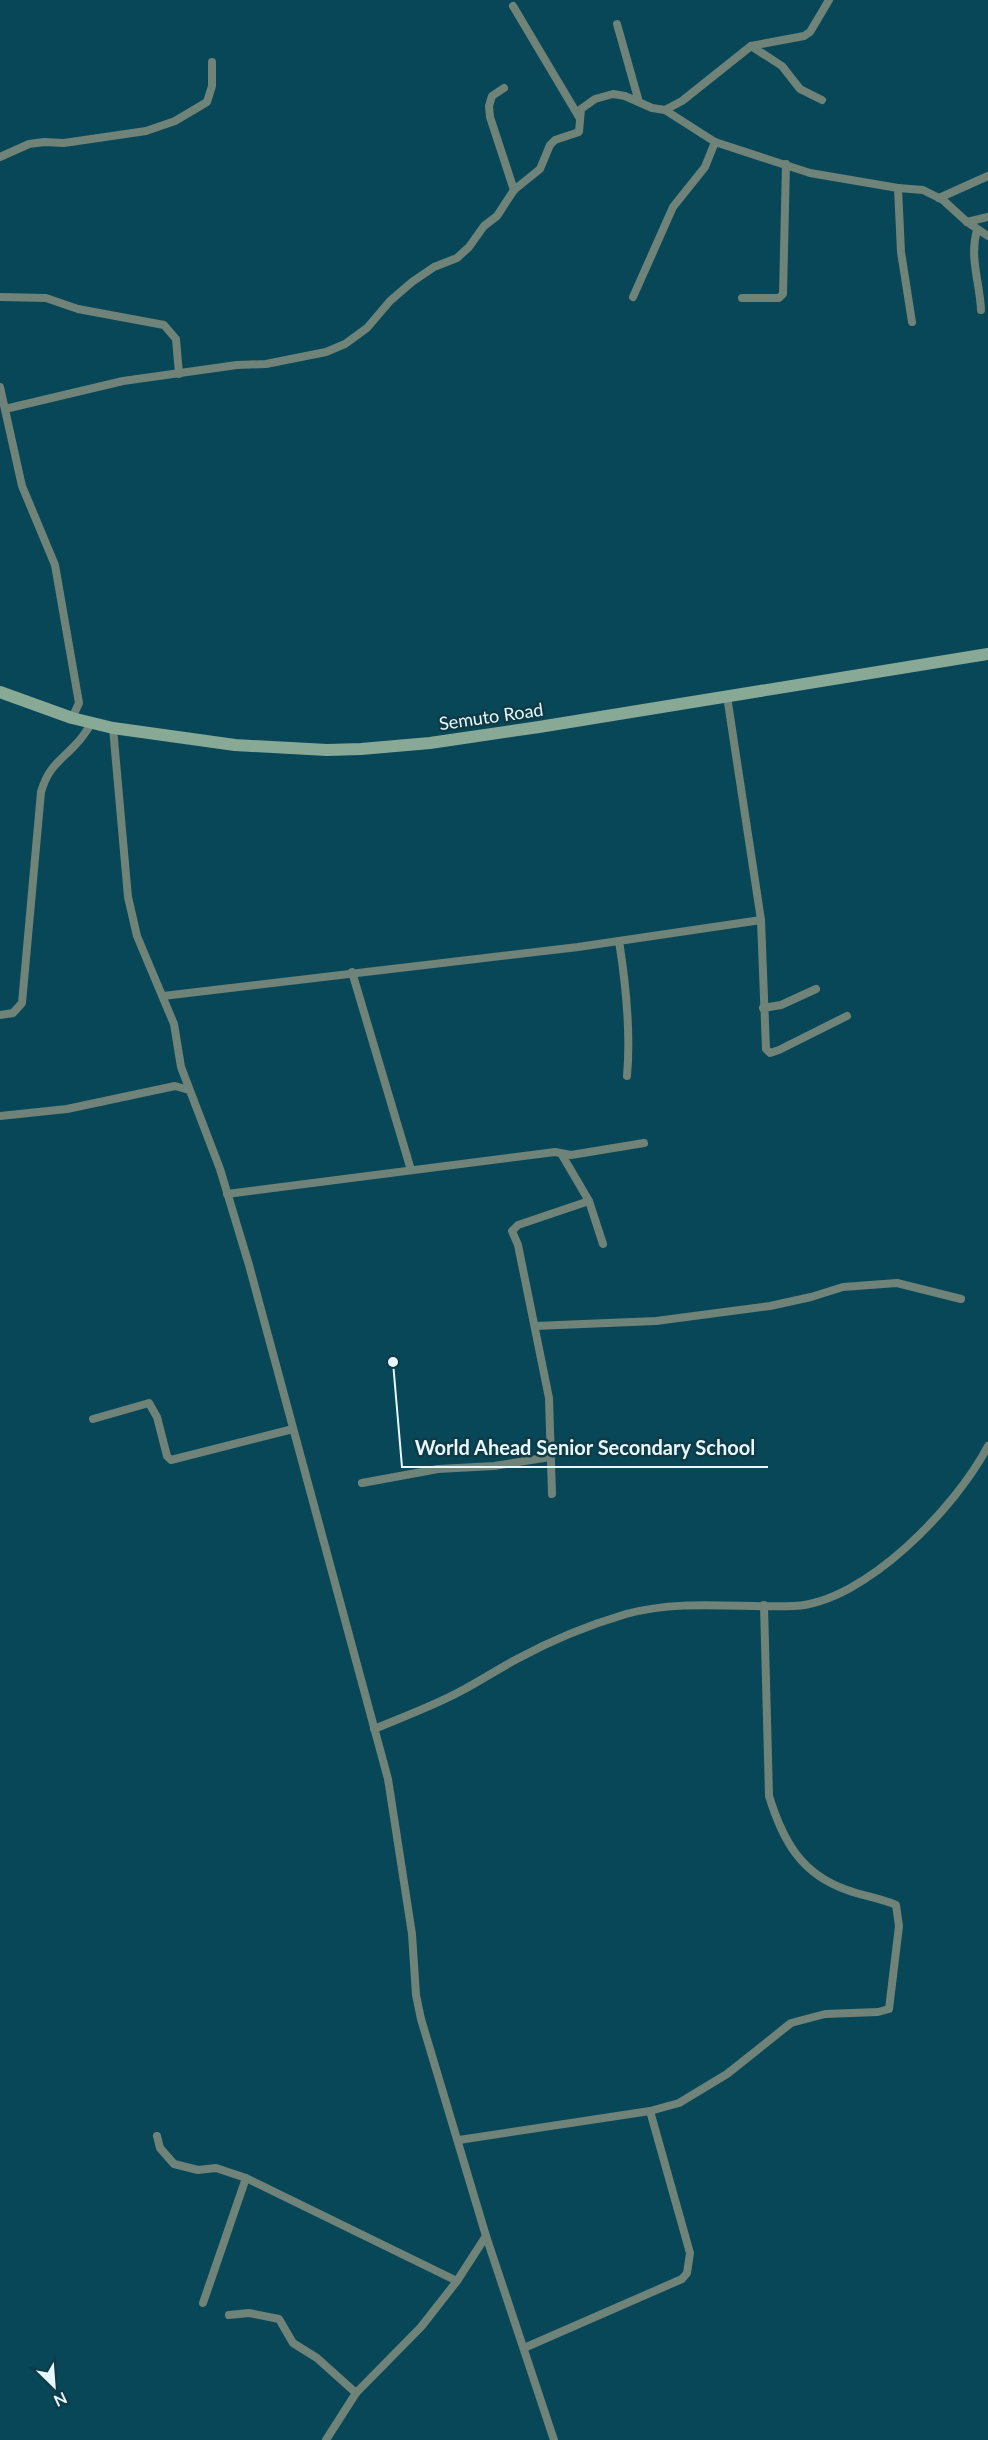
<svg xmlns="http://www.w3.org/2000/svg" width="988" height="2440" viewBox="0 0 988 2440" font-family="Lato,sans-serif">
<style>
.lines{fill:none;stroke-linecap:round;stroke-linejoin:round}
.minor{stroke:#6f8378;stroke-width:8}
.secondary{stroke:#89a997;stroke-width:12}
.labels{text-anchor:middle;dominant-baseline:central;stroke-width:5;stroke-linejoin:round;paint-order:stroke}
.street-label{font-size:18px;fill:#e7f8fe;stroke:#0f3b47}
.leader{fill:none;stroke:#e7f8fe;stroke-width:2}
.callout-dot{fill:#e7f8fe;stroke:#0f3b47;stroke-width:2}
.callout-label{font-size:20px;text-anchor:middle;font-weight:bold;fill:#e7f8fe;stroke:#0f3b47;stroke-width:5;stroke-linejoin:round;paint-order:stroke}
</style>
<rect width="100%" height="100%" fill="#084757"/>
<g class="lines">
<!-- minor -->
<g class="minor">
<polyline points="513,6 579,117"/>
<polyline points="617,24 639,102"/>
<polyline points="751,46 782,66 800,89 822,100"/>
<polyline points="504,88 492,96 489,106 490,117 514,190"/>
<polyline points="665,110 715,142 810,173 898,188 923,190 943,200 967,222 988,236"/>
<polyline points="0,157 29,144 44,142 64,143 146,131 175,121 207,102 212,86 212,62"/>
<polyline points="898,188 901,252 912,322"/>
<polyline points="939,198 988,176"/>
<polyline points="967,222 988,217"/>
<path d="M977,230c-8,28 3,53 4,80"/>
<polyline points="0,297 46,298 78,309 164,325 176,339 179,374"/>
<polyline points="633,297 673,207 705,167 715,142"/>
<polyline points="742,298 779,298 783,294 786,164"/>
<polyline points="0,387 22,486 55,565 79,703 72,718"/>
<polyline points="5,409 123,381 237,365 266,364 326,352 345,344 367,328 390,301 412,282 434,267 457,258 469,247 484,226 497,216 514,190 540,169 550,145 555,140 579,132 581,109 595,99 613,94 625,96 652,108 665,110 682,101 751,46 804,36 810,32 829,0"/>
<polyline points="727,696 761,920 766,1049 770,1053 779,1050 847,1016"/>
<polyline points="113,728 128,897 137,936 174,1024 181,1067 220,1169 249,1265 388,1779 412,1934 416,1995 421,2019 486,2236 554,2440"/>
<path d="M619,941c7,44 12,91 8,135"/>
<polyline points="352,972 411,1170"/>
<polyline points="163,996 578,947 761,920"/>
<polyline points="763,1008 781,1005 816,989"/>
<path d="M0,1015l13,-2 9,-10 19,-211c8,-27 19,-30 36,-49 6,-6 10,-13 14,-19"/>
<polyline points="0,1116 67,1109 175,1086 189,1090"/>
<polyline points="562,1155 589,1201 603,1244"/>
<polyline points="227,1194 555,1152 571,1155 644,1143"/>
<polyline points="535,1326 656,1321 770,1306 811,1297 843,1287 897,1283 961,1299"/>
<polyline points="93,1419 149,1403 157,1417 167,1456 171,1460 293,1429"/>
<polyline points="362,1483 438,1469 494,1466 550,1457"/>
<polyline points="552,1494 549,1398 518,1245 512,1231 518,1225 589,1201"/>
<path d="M374,1729c29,-12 59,-23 87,-38 19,-10 37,-22 56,-32 33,-18 72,-34 109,-45 56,-15 111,-6 168,-8 72,-4 162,-99 194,-160"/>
<polyline points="157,2136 160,2148 174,2164 198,2170 216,2168 246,2178 457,2281"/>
<path d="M459,2140l191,-29 29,-8 48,-29 64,-51 34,-9 53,-2 11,-3 10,-83 -3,-21c-16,-7 -33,-9 -49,-15 -46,-16 -64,-49 -78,-94l-5,-191"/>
<polyline points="203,2303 246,2178"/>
<polyline points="229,2315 249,2313 279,2319 293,2343 317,2358 356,2393"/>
<polyline points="524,2348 682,2279 687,2273 690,2253 650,2111"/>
<polyline points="326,2440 356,2393 421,2327 457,2281 486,2236"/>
</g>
<!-- secondary -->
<polyline class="secondary" points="0,692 72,718 113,728 235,745 327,750 361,749 430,743 539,727 988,654"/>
</g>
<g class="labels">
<!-- street labels -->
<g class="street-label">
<text transform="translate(491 716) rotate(-8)">Semuto Road</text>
</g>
</g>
<!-- callouts -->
<path class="leader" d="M393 1362L402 1467H768"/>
<circle class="callout-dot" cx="393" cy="1362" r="6"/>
<g class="callout-label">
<text x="585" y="1455">World Ahead Senior Secondary School</text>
</g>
<!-- north arrow -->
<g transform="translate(54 2386) rotate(155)" stroke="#0f3b47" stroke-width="4.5" paint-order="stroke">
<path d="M0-4.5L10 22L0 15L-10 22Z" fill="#e7f8fe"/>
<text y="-9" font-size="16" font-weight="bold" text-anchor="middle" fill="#e7f8fe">N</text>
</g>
</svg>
